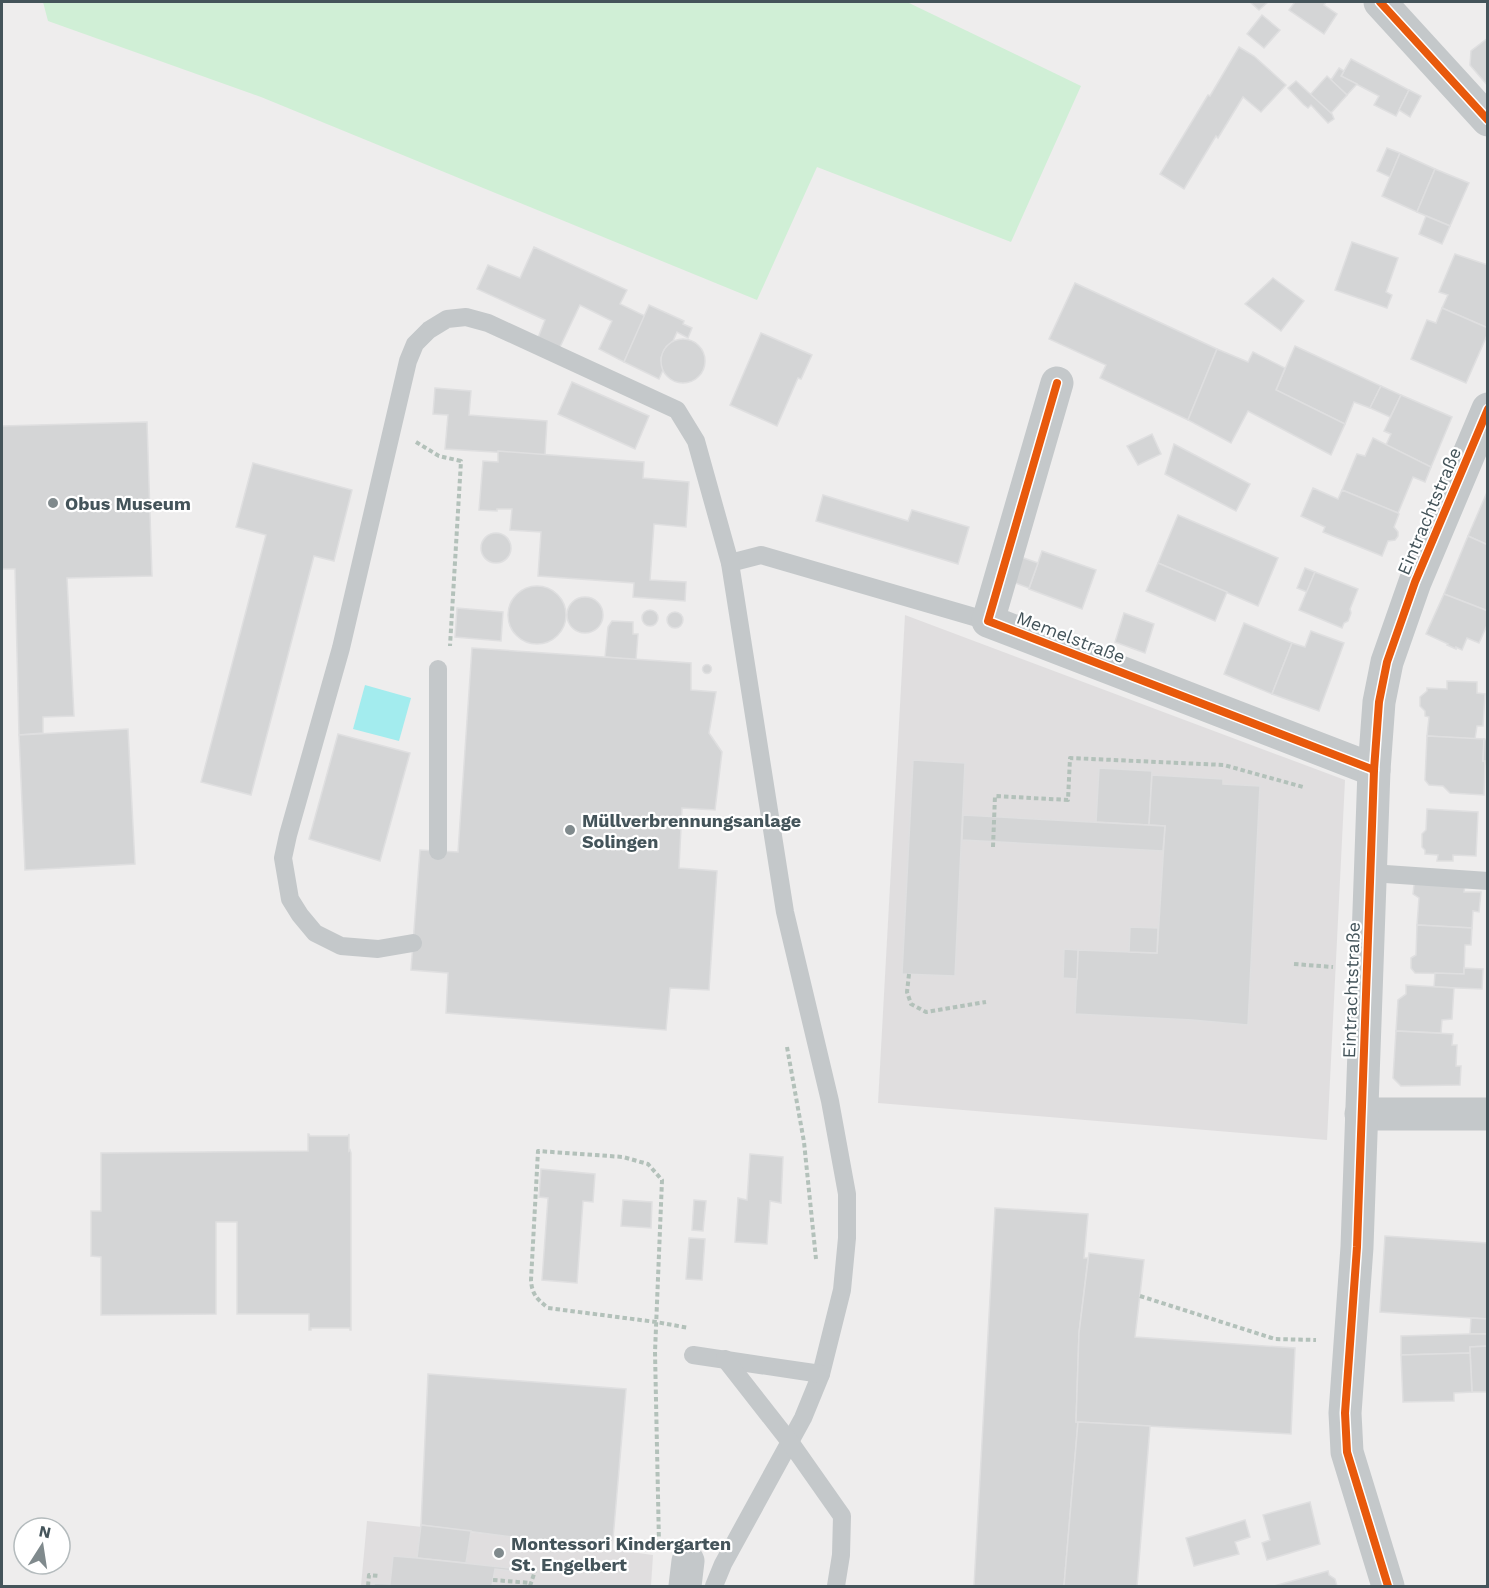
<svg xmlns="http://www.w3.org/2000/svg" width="1489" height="1588" viewBox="0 0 1489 1588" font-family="'Work Sans',sans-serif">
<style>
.education{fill:#e0dedf}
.green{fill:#d0efd6}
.water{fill:#a3ecee}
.building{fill:#d4d5d6;stroke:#dfdfe0;stroke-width:1.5}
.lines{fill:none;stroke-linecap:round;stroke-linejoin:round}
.path{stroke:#b3c1ba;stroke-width:4;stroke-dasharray:4.5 3;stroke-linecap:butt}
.service{stroke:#c4c8ca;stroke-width:18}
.minor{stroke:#c4c8ca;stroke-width:33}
.cycleway-casing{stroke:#fff;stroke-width:11}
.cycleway{stroke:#e8590c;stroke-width:8}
.poi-dot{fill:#808a8d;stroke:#fff;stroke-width:2}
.labels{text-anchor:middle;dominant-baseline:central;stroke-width:4.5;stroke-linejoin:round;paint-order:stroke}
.poi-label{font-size:18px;font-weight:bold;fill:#44545a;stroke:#fff;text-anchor:start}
.street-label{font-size:18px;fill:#44545a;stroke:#fff}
</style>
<rect width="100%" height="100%" fill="#eeeded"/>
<!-- education -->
<g class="education">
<polygon points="905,615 1345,780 1327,1140 878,1103"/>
<polygon points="367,1521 525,1538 653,1555 651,1586 361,1586"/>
</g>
<!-- green -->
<polygon class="green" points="43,2 907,2 1081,86 1011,242 817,167 757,300 261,97 48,21"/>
<!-- water -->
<polygon class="water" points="365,685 411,698 399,741 353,729"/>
<!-- building -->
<g class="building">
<polygon points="1250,2 1268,2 1259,10"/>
<polygon points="1295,2 1326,2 1324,5 1337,14 1324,34 1289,10"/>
<polygon points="1262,15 1280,30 1264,48 1247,34"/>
<polygon points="1488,38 1488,86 1470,65 1471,51"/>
<polygon points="1239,47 1254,56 1286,85 1261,112 1243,97 1218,138 1216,136 1184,189 1160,174 1208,95 1210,96"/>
<polygon points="1351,59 1409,90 1396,116 1374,105 1379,96 1341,76"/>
<polygon points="1339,68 1344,71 1341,76 1357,84 1347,95 1331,80"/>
<polygon points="1327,76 1347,95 1331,113 1310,95"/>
<polygon points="1296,81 1332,114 1334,119 1328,123 1311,105 1308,108 1303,104 1288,88"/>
<polygon points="1409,90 1421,96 1410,117 1399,110"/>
<polygon points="1387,148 1400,153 1390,177 1377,171"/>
<polygon points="1400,153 1435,169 1417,212 1382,196"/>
<polygon points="1435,169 1469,183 1450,226 1417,212"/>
<polygon points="1426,216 1450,226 1442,244 1419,234"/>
<polygon points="1352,242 1398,258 1386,292 1392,295 1387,308 1335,290"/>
<polygon points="534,247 627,290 620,304 645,316 624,362 599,349 612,321 580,305 559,349 538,338 545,320 477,289 488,265 520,278"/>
<polygon points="1455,254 1488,265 1488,328 1442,308 1448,295 1439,292"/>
<polygon points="1273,278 1304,301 1281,331 1245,304"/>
<polygon points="1075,283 1217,349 1188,420 1100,378 1106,365 1049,339"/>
<polygon points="649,305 684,321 683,324 692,328 688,338 677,332 673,341 666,347 661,358 663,370 659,379 624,362"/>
<polygon points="1442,308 1488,328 1488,333 1466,383 1411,359 1427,320 1436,323"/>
<polygon points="761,333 812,355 801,379 798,378 777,426 730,405"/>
<circle cx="683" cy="361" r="22"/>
<polygon points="1295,346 1381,386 1370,408 1354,402 1345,424 1276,390"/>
<polygon points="1217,349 1248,362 1253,352 1285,368 1276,390 1345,424 1331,455 1248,411 1231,443 1188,420"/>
<polygon points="572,382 649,416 635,449 558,414"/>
<polygon points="1381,386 1401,395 1390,417 1370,408"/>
<polygon points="435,388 471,391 469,415 547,421 545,455 445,449 448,415 433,414"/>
<polygon points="1401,395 1452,417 1431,467 1386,445 1391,434 1384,431"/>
<polygon points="147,422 152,576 67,578 74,716 43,717 43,733 19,735 15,569 2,569 2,426"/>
<polygon points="1152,434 1161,454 1138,465 1127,446"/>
<polygon points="1373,438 1431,467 1425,482 1413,477 1398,513 1342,490 1357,454 1365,456"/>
<polygon points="1174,444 1250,484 1236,511 1165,474"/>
<polygon points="498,451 644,462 643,478 689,482 686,527 654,524 650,580 686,582 685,601 633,597 634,583 538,576 541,532 510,530 512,509 497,509 497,511 479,510 483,461 498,462"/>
<polygon points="253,463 352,490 334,561 314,556 251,795 201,782 266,535 236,527"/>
<polygon points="1313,488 1338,499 1342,490 1398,513 1399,514 1394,527 1398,532 1398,536 1395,540 1388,541 1382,556 1323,532 1325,527 1301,516"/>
<polygon points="1488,490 1488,545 1468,536"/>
<polygon points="823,495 908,521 912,510 969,527 958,564 816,521"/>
<polygon points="1178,515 1278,558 1258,606 1158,563"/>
<circle cx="496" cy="548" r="15"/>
<polygon points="1468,536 1488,545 1488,611 1444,594"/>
<polygon points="1042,551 1096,570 1082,609 1029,589"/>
<polygon points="1018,556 1038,563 1029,588 1010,581"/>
<polygon points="1158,563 1227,592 1215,621 1146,591"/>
<polygon points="1305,568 1315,572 1307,592 1297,588"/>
<polygon points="1315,572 1358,589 1350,609 1351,613 1348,621 1344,623 1342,628 1299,610"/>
<circle cx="537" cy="615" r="29"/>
<polygon points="1444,594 1488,611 1488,623 1479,643 1467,638 1462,650 1456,647 1456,649 1447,645 1448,644 1426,634"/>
<circle cx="585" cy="615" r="18"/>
<polygon points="457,608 503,612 501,641 455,637"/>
<circle cx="650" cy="618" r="8"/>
<circle cx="675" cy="620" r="8"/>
<polygon points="1124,613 1154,624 1145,653 1115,642"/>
<polygon points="612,621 633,622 633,634 638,634 636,660 605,657 608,627"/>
<polygon points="1244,623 1292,643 1272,694 1224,674"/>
<polygon points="1311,631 1344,643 1319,711 1272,694 1292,643 1305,647"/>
<polygon points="472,648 691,663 691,690 716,692 709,733 722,752 715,810 682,808 679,868 717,871 709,990 670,988 666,1030 446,1013 448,973 411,970 420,850 458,852"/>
<circle cx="707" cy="669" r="4.5"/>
<polygon points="1447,681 1477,682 1477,693 1485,694 1483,726 1477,726 1475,739 1427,736 1429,717 1425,716 1425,711 1420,706 1420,697 1427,691 1427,688 1447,689"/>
<polygon points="128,729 135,864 25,870 19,735"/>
<polygon points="338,734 410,753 380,861 309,839"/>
<polygon points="1427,736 1484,739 1483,761 1485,761 1485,764 1484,795 1450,793 1443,786 1429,785 1425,780"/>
<polygon points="1484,739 1488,740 1488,764 1485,764 1485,761 1483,761"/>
<polygon points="913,760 965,763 955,976 902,974"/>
<polygon points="1099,768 1152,771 1149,825 1096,822"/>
<polygon points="1152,775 1223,779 1223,784 1260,786 1248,1025 1192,1020 1075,1014 1078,950 1157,953 1165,826 1149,825"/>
<polygon points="1427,809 1478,812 1476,856 1453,855 1453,861 1437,861 1438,855 1425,854 1425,850 1422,847 1422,834 1426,830"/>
<polygon points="963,815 1165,826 1163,851 962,840"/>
<polygon points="1420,881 1465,885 1464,892 1481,892 1479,912 1473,911 1472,928 1417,925 1419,898 1413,894 1414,885"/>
<polygon points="1417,925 1472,928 1471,945 1465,945 1464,974 1415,973 1411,968 1411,958 1416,955"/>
<polygon points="1130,927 1158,928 1157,953 1129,952"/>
<polygon points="1064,949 1078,950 1077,979 1063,978"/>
<polygon points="1464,968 1483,969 1482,989 1434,987 1435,973 1464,974"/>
<polygon points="1406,985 1454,988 1452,1019 1442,1020 1441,1033 1396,1031 1398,1000 1406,994"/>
<polygon points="1396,1031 1453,1034 1452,1045 1457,1045 1456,1066 1461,1066 1460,1085 1401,1086 1393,1078"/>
<polygon points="308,1134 309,1134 310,1136 348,1136 349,1134 349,1151 350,1150 351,1153 351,1330 350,1330 350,1328 311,1328 311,1330 309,1330 309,1314 237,1314 237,1222 216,1222 216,1314 101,1315 101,1257 91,1256 91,1211 101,1211 101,1153 308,1151"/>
<polygon points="750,1154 783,1157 781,1203 770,1201 767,1244 735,1242 738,1198 747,1200"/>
<polygon points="541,1169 595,1174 593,1202 583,1201 577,1283 542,1280 548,1198 539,1197"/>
<polygon points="623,1200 652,1202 651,1228 621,1226"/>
<polygon points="694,1200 706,1201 703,1231 692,1230"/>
<polygon points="995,1208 1088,1214 1084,1258 1088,1258 1079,1333 1076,1422 1078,1422 1064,1586 974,1586"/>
<polygon points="1385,1236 1488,1243 1488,1319 1380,1312"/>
<polygon points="689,1238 705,1239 702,1280 686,1279"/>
<polygon points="1089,1253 1144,1260 1135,1337 1295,1348 1291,1434 1076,1422 1079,1333"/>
<polygon points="1471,1318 1488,1319 1488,1334 1470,1334"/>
<polygon points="1470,1334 1488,1334 1488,1346 1470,1347 1470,1353 1401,1355 1401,1336"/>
<polygon points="1488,1346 1488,1392 1472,1392 1470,1347"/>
<polygon points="1470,1353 1472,1392 1454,1393 1454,1401 1403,1402 1401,1355"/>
<polygon points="428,1374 626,1389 612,1550 421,1525"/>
<polygon points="1078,1422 1150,1426 1137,1586 1064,1586"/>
<polygon points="1310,1502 1320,1544 1267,1560 1262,1543 1270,1540 1263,1515"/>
<polygon points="1245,1520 1250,1537 1235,1542 1239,1554 1194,1566 1186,1538"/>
<polygon points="421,1525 471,1531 466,1563 417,1558"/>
<polygon points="393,1556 417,1558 520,1569 519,1572 495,1569 492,1586 374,1586 374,1583 390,1584"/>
<polygon points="1328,1571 1329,1575 1335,1579 1337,1586 1274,1586"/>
</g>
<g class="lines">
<!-- path -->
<g class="path">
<polyline points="416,442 439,456 461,461 450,646"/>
<polyline points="993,847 995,796 1068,800 1070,758 1224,765 1303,787"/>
<polyline points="1294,964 1333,967"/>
<polyline points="909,974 907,992 911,1004 926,1012 986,1002"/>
<polyline points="787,1047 804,1142 816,1259"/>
<polyline points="1140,1296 1275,1339 1316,1340"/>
<path d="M659,1544l-4,-192 7,-172 -14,-16 -25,-7 -85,-6 -7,129c1,15 6,19 17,28l108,14 33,6"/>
<polyline points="493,1580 531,1583"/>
<polyline points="1487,1583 1488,1584"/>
<polyline points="368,1586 369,1575 379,1576"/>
<polyline points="530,1586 535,1571"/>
</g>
<!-- service -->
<g class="service">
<polyline points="730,563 761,555 988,621"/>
<polyline points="438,669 438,851"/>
<polyline points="1371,873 1488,881"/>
<polyline points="413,943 378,949 341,946 315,933 300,915 290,899 283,858 288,835 341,648 408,361 415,344 429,330 447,319 466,317 488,323 677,410 696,441 730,563 785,912 830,1101 847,1194 847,1238 842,1290 821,1374 803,1418 723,1564 714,1586"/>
<polyline points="693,1355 821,1374"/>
<polyline points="725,1359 790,1442 842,1516 841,1555 836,1586"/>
</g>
<!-- minor -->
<g class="minor">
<polyline points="1380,2 1488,120"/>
<polyline points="1057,383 988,621 1374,770"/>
<polyline points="1361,1114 1488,1114"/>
<polyline points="685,1586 688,1561"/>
<polyline points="1388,1586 1347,1452 1345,1413 1357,1247 1374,770 1379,702 1387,662 1415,582 1488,409"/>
</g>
<!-- cycleway casing -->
<g class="cycleway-casing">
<g id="cycleway">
<polyline points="1380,2 1488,120"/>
<polyline points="1057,383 988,621 1374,770"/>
<polyline points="1388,1586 1347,1452 1345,1413 1357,1247 1374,770 1379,702 1387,662 1415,582 1488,409"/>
</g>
</g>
<!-- cycleway -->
<use href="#cycleway" class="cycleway"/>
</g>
<!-- markers -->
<g class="poi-dot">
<circle cx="53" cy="503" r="6"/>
<circle cx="570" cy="830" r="6"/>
<circle cx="499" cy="1553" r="6"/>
</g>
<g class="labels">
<!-- poi labels -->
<g class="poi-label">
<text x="65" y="503">Obus Museum</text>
<text x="582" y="820">Müllverbrennungsanlage<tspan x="582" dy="21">Solingen</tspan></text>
<text x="511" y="1543">Montessori Kindergarten<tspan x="511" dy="21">St. Engelbert</tspan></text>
</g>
<!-- street labels -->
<g class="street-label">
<text transform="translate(1429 511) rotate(-67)">Eintrachtstraße</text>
<text transform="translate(1071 637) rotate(21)">Memelstraße</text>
<text transform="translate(1351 990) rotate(-88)">Eintrachtstraße</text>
</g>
</g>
<!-- border -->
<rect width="1489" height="1588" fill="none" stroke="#44545a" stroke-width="6"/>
<!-- north arrow -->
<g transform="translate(42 1546) rotate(12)"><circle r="28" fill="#ffffff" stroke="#b4bbbd" stroke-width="1.5"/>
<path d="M0-4.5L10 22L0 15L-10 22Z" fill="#808a8d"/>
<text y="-9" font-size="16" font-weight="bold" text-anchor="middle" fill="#44545a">N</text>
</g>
</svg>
